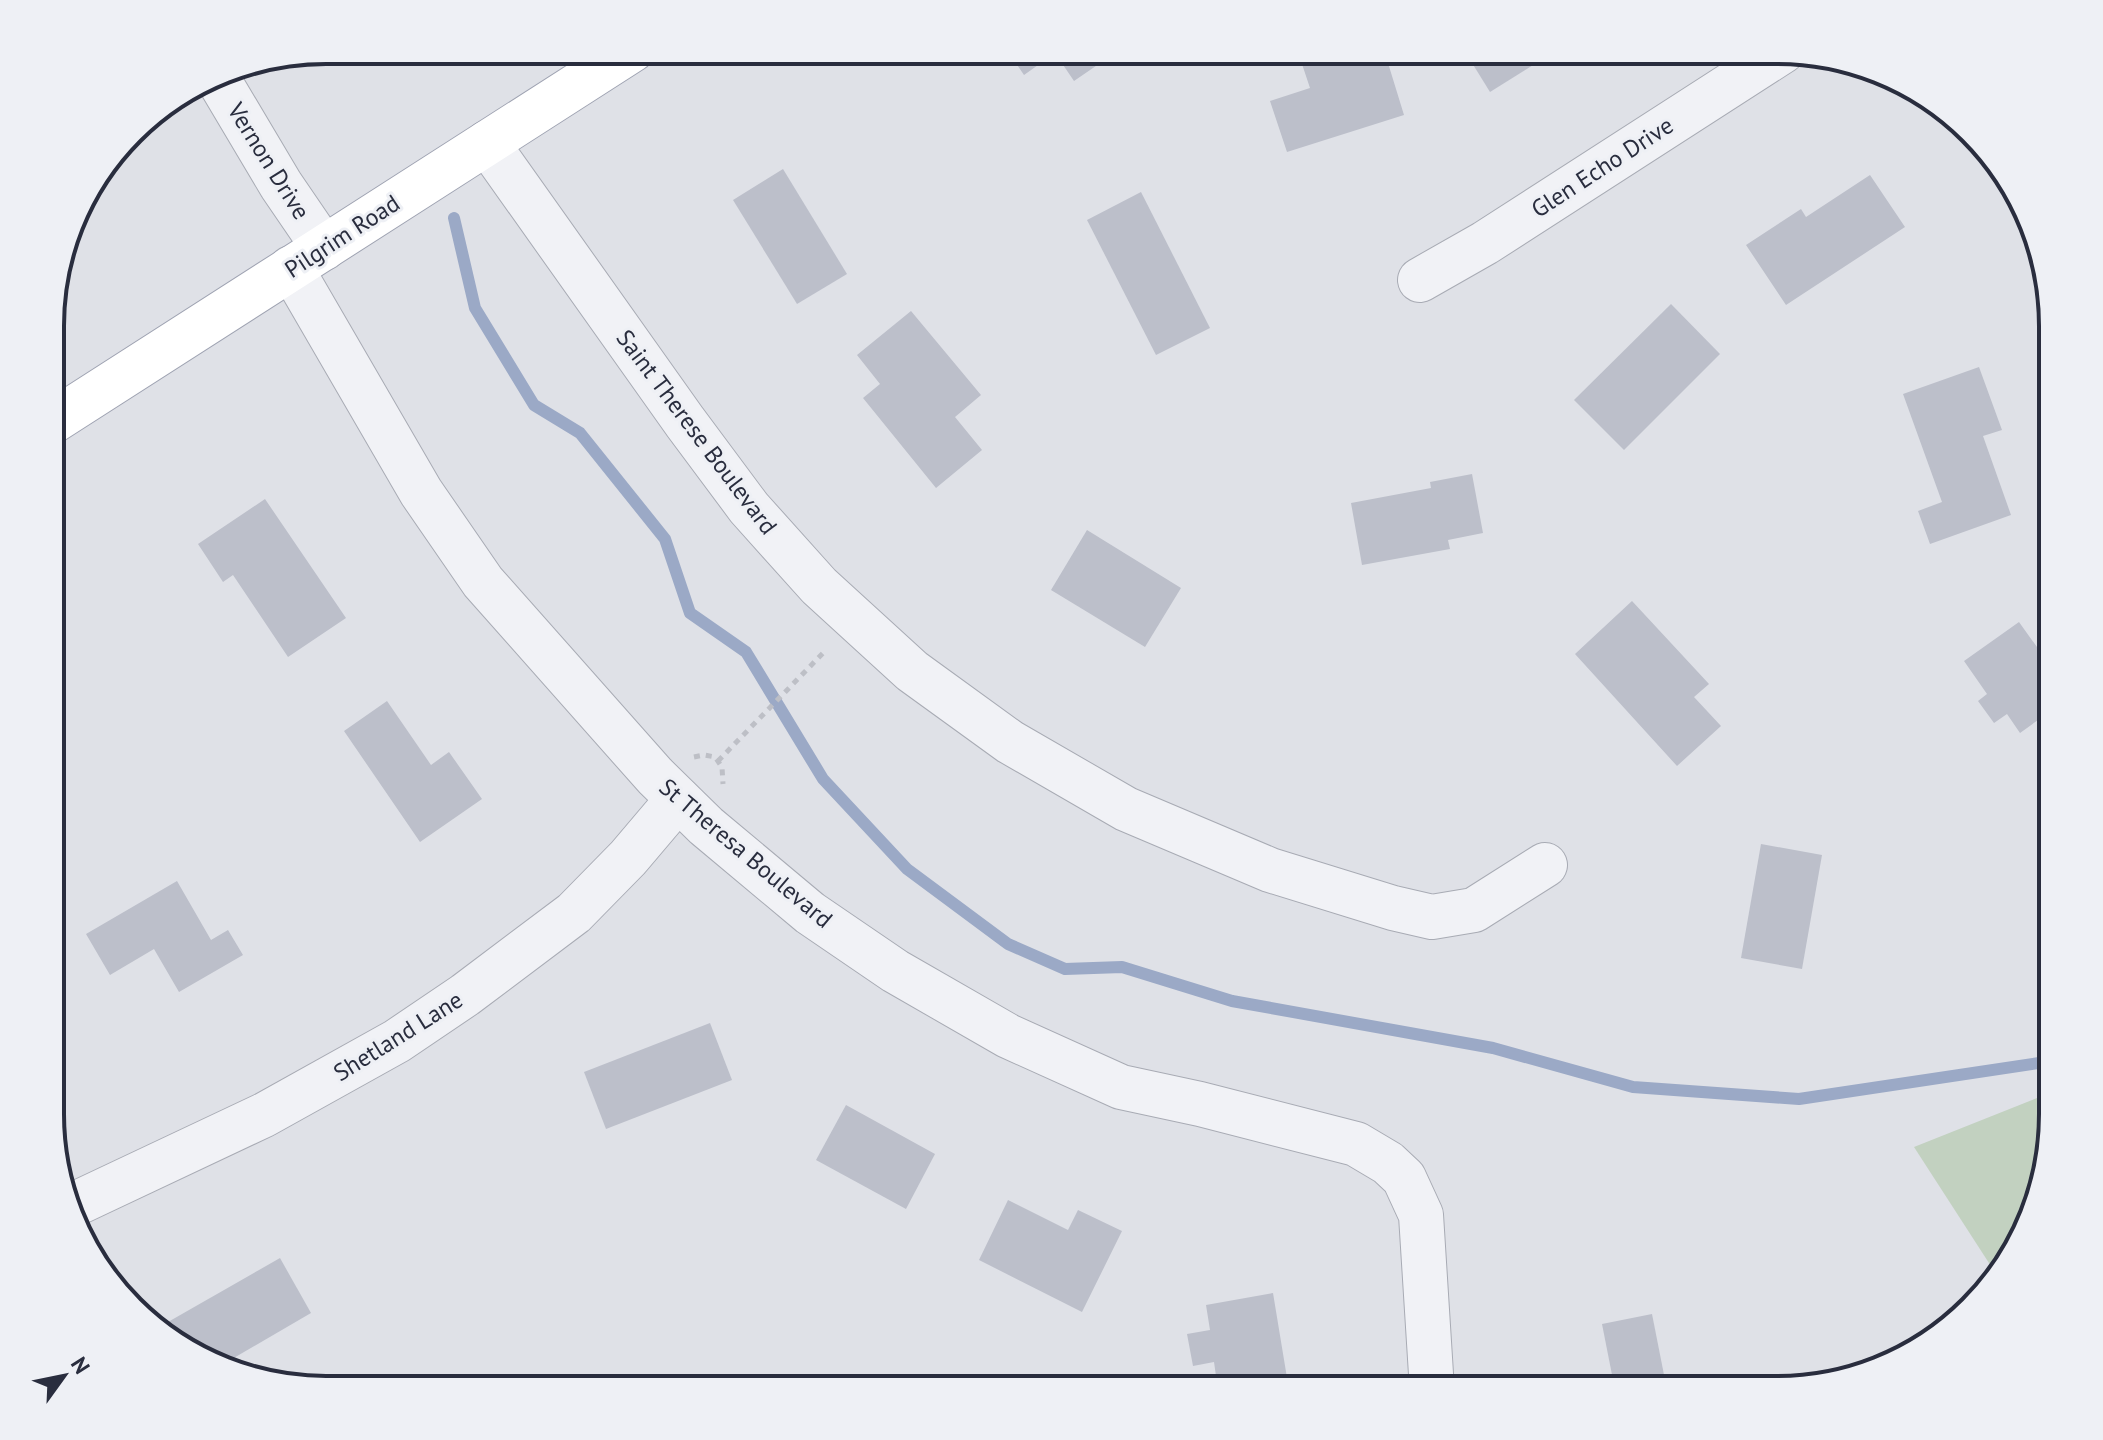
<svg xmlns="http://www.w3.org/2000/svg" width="2103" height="1440" viewBox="0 0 2103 1440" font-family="'PT Sans',sans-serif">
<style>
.green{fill:#c2d1c0}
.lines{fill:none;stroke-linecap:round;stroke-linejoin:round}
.stream{stroke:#9ba9c6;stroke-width:12}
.building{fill:#bcbfca}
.minor-casing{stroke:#a8abb4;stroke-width:46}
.major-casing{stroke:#9fa3b2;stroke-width:46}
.path{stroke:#bdbfc6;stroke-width:5;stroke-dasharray:6 6;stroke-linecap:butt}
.minor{stroke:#f1f2f6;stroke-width:44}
.major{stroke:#fff;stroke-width:44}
.labels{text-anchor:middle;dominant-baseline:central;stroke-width:6;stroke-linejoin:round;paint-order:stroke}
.street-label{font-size:24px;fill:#292d3e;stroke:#eef0f5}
.rim{fill:none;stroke:#292d3e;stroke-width:4}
</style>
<rect width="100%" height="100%" fill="#dfe1e7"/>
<!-- green -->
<polygon class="green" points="2052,1092 2052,1131 2038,1203 1998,1277 1914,1147"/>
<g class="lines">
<!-- stream -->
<polyline class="stream" points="454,218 475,308 534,405 580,433 665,539 690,613 746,652 823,779 907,869 1008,944 1065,969 1122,967 1232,1001 1493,1048 1633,1087 1799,1099 2052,1061"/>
</g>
<!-- building -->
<g class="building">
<polygon points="1007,50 1105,50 1109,57 1074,81 1055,53 1024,75"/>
<polygon points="1345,50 1384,50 1404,115 1287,152 1270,101 1310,88 1302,64"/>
<polygon points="1464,50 1557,50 1490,92"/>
<polygon points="783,169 847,274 797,304 733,200"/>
<polygon points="1870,175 1905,227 1786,305 1746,245 1801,209 1806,217"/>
<polygon points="1141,192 1210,328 1156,355 1087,220"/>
<polygon points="1671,304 1720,354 1624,450 1574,400"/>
<polygon points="911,311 981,395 955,417 982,450 936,488 863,398 880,384 857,355"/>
<polygon points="1979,367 2002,430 1983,436 2011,515 1930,544 1918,511 1942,502 1903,394"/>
<polygon points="1472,474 1483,533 1448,540 1450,549 1362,565 1351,503 1431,488 1430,482"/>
<polygon points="265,499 346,618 288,657 233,575 223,582 198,544"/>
<polygon points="1087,530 1181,588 1145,647 1051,590"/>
<polygon points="1632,601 1709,684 1694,697 1721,726 1677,766 1575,654"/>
<polygon points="2019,622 2052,668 2052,740 2038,720 2020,733 2007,714 1994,723 1978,701 1987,694 1964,661"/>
<polygon points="387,701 431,765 449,752 482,799 420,842 344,731"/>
<polygon points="1761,844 1822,855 1802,969 1741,958"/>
<polygon points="177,881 211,940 228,930 243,955 179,992 154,949 110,975 86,934"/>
<polygon points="710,1023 732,1080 606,1129 584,1072"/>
<polygon points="846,1105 935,1154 906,1209 816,1160"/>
<polygon points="1008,1200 1068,1230 1078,1210 1122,1231 1082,1312 979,1260"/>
<polygon points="280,1258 311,1313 220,1366 181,1345 168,1322"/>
<polygon points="1273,1293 1289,1390 1218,1390 1214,1362 1193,1366 1187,1334 1210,1330 1206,1305"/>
<polygon points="1652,1314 1667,1390 1615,1390 1602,1324"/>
</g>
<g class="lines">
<!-- minor casing -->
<g class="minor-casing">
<g id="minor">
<polyline points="215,74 281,185 324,248"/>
<polyline points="487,143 685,422 749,508 819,586 912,671 1010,742 1126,809 1270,870 1393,908 1432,917 1474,910 1545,865"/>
<polyline points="291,268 421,492 483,582 655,776 706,826 810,913 895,971 1008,1036 1121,1087 1200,1104 1356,1144 1388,1163 1404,1178 1421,1215 1432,1390"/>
<polyline points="1420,280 1485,243 1783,51"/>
<polyline points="71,1206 264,1115 397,1041 465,995 574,913 628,858 678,799"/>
</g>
</g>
<!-- major casing -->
<g class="major-casing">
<polyline id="major" points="52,422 632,50"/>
</g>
<!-- path -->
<g class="path">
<polyline points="694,757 704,755 715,757 722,767 723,784"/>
<polyline points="718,761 826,650"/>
</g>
<!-- minor -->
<use href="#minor" class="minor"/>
<!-- major -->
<use href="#major" class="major"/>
</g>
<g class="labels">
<!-- street labels -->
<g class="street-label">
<text transform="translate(269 161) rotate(58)">Vernon Drive</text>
<text transform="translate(1602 167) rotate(-33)">Glen Echo Drive</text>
<text transform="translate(342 236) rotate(-33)">Pilgrim Road</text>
<text transform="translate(697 432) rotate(53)">Saint Therese Boulevard</text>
<text transform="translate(746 853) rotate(40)">St Theresa Boulevard</text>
<text transform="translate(398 1036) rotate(-32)">Shetland Lane</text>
</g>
</g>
<!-- crop -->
<path d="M0 0H2103V1440H0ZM326 64H1777A262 262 0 0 1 2039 326V1114A262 262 0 0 1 1777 1376H326A262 262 0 0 1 64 1114V326A262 262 0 0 1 326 64Z" fill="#eef0f5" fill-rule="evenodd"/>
<path class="rim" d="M326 64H1777A262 262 0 0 1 2039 326V1114A262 262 0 0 1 1777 1376H326A262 262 0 0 1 64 1114V326A262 262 0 0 1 326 64Z"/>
<!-- north arrow -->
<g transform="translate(64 1376) rotate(57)" stroke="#eef0f5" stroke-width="6" paint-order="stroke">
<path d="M0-6L14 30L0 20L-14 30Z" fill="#292d3e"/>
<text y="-12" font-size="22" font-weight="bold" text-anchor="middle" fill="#292d3e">N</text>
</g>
</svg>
